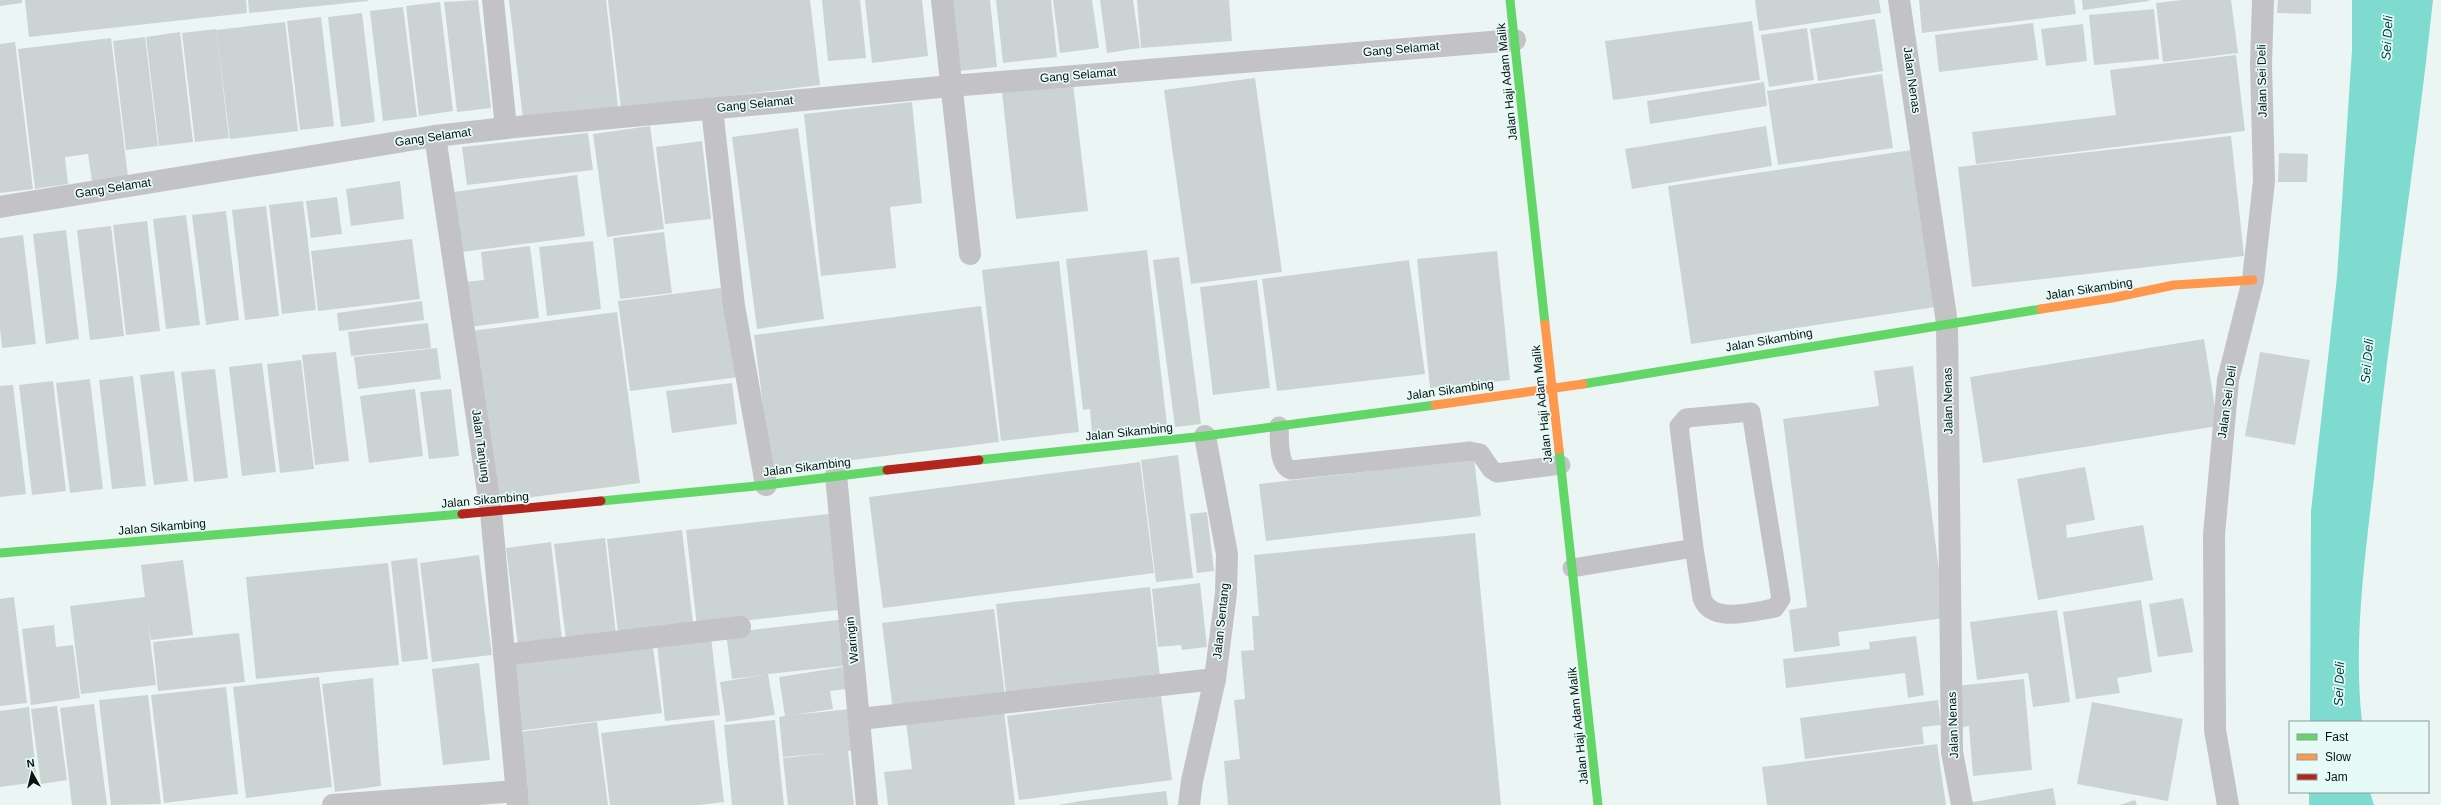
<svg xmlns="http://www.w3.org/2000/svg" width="2441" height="805" viewBox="0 0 2441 805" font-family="Helvetica,sans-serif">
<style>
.water{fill:#7fdbd0}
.building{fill:#cbd4d2}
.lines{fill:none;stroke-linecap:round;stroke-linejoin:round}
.lane{stroke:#c3c2c4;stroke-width:19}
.street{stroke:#c3c2c4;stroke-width:22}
.fast{stroke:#63d668;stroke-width:9}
.slow{stroke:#ff974d;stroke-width:9}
.jam{stroke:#b3261e;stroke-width:9}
.labels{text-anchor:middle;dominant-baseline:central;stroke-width:3.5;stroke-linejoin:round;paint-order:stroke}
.street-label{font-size:12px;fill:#0a110f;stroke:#e6fbf7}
.water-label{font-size:13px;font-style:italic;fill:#003e38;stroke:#e6fbf7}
</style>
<rect width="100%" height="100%" fill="#ebf6f4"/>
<!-- water -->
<g class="water">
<path d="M2352,0h81c-17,160 -43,318 -59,478 -9,81 -21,163 -12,244h-52l1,-211 26,-234 15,-227z"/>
<polygon points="2309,792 2370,792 2374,805 2309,805"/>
</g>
<!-- building -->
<g class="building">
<polygon points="0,0 22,0 22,3 0,6"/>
<polygon points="25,0 246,0 247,13 29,37"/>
<polygon points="248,0 368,0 368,1 249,13"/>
<polygon points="478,0 491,108 457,112 444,2"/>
<polygon points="509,0 606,0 618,107 523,119"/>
<polygon points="608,0 810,0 820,85 621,109"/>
<polygon points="822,0 860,0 866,58 828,61"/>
<polygon points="865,0 922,0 928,56 872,63"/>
<polygon points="951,0 990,0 997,67 959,71"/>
<polygon points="996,0 1051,0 1057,57 1003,63"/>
<polygon points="1053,0 1092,0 1099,48 1060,53"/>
<polygon points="1100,0 1133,0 1140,48 1107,53"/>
<polygon points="1137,0 1229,0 1232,41 1141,48"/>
<polygon points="1755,0 1879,0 1881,13 1759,31"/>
<polygon points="1919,0 2074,0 2076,14 1922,33"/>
<polygon points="2082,0 2149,0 2149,1 2083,10"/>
<polygon points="2182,0 2231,0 2238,53 2163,62 2156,3"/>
<polygon points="2278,0 2311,0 2311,14 2277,13"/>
<polygon points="440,2 453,111 419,116 406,6"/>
<polygon points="403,7 417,117 383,121 370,11"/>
<polygon points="2154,9 2159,59 2094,65 2089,15"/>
<polygon points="362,13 375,122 341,127 328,17"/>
<polygon points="321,17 334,126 300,130 287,21"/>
<polygon points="1875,19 1883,71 1818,81 1810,29"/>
<polygon points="1752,21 1760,80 1613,100 1605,41"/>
<polygon points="285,22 298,131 230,139 216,30"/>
<polygon points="2033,23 2038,60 1939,72 1935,35"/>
<polygon points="2083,24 2087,61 2046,66 2041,29"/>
<polygon points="1807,28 1814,80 1769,87 1761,35"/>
<polygon points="216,29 229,138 195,142 182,33"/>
<polygon points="180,32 193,142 159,146 146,37"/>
<polygon points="145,37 158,146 126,150 113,41"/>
<polygon points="111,38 128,177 92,181 88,154 65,157 68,184 35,189 18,49"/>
<polygon points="15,42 33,189 0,193 0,44"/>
<polygon points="2236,55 2245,131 1976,164 1972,132 2116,115 2110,70"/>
<polygon points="1882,74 1893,148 1778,165 1767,91"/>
<polygon points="1255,78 1282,272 1191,284 1164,90"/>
<polygon points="1764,82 1767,106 1650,124 1647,101"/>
<polygon points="1073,84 1088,211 1016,219 1002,92"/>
<polygon points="912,102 922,203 890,207 896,268 821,276 804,114"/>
<polygon points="650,126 664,229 607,237 593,134"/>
<polygon points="1766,126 1772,166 1632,189 1625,149"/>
<polygon points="798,128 824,319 757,329 732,137"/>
<polygon points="588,133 593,170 467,185 462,147"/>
<polygon points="2231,136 2244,256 1972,287 1958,167"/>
<polygon points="702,141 711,219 665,224 656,147"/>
<polygon points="1912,150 1935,307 1691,344 1668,186"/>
<polygon points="2279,153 2308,154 2307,182 2278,182"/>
<polygon points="577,175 585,236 462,252 454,192"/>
<polygon points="400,181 404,219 351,226 346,189"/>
<polygon points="337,197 342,234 311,238 306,201"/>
<polygon points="303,201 316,310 282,314 269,205"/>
<polygon points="266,206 279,316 245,320 232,210"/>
<polygon points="226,211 239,320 206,325 192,215"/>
<polygon points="186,215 200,325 166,329 153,219"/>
<polygon points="147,221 160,331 126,335 113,225"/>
<polygon points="111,226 124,336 90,340 77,230"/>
<polygon points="66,230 79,339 46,344 33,234"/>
<polygon points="664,232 672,293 620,299 613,238"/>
<polygon points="23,235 36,344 2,348 0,328 0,238"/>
<polygon points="412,239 420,299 318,311 311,251"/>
<polygon points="593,241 601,309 547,316 539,247"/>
<polygon points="530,246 539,318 469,327 463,282 484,280 481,252"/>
<polygon points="1147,250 1167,425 1092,433 1090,409 1083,410 1066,259"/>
<polygon points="1497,251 1510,380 1430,388 1417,259"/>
<polygon points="1179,257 1201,424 1175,427 1153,260"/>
<polygon points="1409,260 1425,374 1277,391 1262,279"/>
<polygon points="1059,261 1079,432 1001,441 982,270"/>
<polygon points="1257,280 1270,388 1213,395 1200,287"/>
<polygon points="728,287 739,377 630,391 618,301"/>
<polygon points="422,301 424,320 339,331 337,313"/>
<polygon points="981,306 999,442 771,470 754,335"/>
<polygon points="617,312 640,483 494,502 471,331"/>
<polygon points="428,323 431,348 351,356 348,332"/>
<polygon points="2204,339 2218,426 1983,463 1970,377"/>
<polygon points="437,348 441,379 358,389 354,357"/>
<polygon points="336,352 349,461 315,465 302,355"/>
<polygon points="2260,352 2310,360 2295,445 2245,436"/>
<polygon points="301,360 314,469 280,473 267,364"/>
<polygon points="262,363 276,472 242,476 229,367"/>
<polygon points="1913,366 1945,618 1838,632 1840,646 1794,652 1789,610 1807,607 1783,419 1879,406 1874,371"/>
<polygon points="215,369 228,478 194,482 181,372"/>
<polygon points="174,371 188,481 154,485 140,375"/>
<polygon points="133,376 146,486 112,489 99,380"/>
<polygon points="90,379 103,489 70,493 56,383"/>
<polygon points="53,381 66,491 32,495 19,385"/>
<polygon points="732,383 737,424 672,433 666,391"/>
<polygon points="13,385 26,494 0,497 0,386"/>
<polygon points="415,389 423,456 369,463 360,396"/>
<polygon points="451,389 459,456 429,459 420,392"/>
<polygon points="1178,455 1193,578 1156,582 1141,460"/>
<polygon points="1474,459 1481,516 1266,541 1259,484"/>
<polygon points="1140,462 1154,573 883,608 869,497"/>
<polygon points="2085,467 2095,520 2066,525 2067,538 2143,525 2153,580 2038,600 2017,479"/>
<polygon points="1207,512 1214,571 1197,573 1190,514"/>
<polygon points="837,513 847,609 697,626 686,530"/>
<polygon points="682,530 693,623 618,633 607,539"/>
<polygon points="1475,533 1501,805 1228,805 1224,761 1240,759 1234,700 1245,699 1241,651 1254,650 1252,616 1259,616 1254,555"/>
<polygon points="605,538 616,634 566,640 554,544"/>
<polygon points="551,542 562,640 518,646 506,548"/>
<polygon points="479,555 492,655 432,662 420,563"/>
<polygon points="417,558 428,659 402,662 391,561"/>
<polygon points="183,560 193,635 151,640 148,623 156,685 81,694 70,606 145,597 141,565"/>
<polygon points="388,563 399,665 256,679 246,577"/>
<polygon points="1200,583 1207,647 1182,650 1181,645 1158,647 1152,589"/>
<polygon points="1150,587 1160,677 1006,694 996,604"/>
<polygon points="14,597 27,703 0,706 0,599"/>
<polygon points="2183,598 2193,652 2158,657 2149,604"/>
<polygon points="2141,600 2152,672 2117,678 2120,693 2076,699 2063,612"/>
<polygon points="994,609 1005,696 893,711 882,623"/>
<polygon points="2057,610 2070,702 2033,707 2028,673 1977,680 1970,622"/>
<polygon points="847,619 853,665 768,674 775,715 726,722 720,682 764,675 732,679 726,633"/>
<polygon points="54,625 56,647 73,645 80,698 31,705 22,629"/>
<polygon points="239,633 245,682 158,691 153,642"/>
<polygon points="1916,636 1924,695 1908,698 1905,673 1786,688 1783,659 1870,649 1869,642"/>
<polygon points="711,637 720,715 665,721 657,643"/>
<polygon points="652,640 662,713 517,731 508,658"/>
<polygon points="479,663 490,760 443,765 432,669"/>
<polygon points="843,667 846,689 830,691 833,709 793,715 850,709 854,750 848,751 854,805 788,805 783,758 829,753 783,757 779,717 785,716 779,677"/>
<polygon points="319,677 332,787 246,798 233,687"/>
<polygon points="373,678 381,786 335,792 322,684"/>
<polygon points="2024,679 2032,770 1973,776 1969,726 1959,728 1955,686"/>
<polygon points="226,687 238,794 164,803 151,695"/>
<polygon points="148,695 161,804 111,805 99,700"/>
<polygon points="1161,696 1172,780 1019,800 1007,716"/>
<polygon points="1938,700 1941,725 1922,727 1924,744 1805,759 1800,718"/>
<polygon points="2092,702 2183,719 2168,801 2077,784"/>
<polygon points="94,704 107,805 72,805 60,708"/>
<polygon points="57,706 67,780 41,784 31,709"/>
<polygon points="29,707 37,782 0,787 0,711"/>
<polygon points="1004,711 1015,805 888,805 884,772 912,769 906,722"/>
<polygon points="714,720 724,802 699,805 610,805 601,733"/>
<polygon points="775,720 784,805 732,805 724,725"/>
<polygon points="597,722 608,805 529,805 519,732"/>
<polygon points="1937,744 1946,805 1767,805 1762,767"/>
<polygon points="2053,788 2056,805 1969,805 1968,803"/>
<polygon points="1166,791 1168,805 1058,805 1080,801"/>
<polygon points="2135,800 2137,805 2120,805"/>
</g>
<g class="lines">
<!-- lane -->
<g class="lane">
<path d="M1279,426c1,12 -2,39 12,44l179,-19 10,2 11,16 6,4 64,-8"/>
<path d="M1572,568l122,-20 -15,-122 7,-8 65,-6 30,187 -6,9c-20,3 -64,17 -73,-10l-8,-50"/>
</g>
<!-- street -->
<g class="street">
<polyline points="493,0 506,128"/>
<polyline points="942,0 970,254"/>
<polyline points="1899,0 1947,323 1952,752 1962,805"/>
<polyline points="712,109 734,306 766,485"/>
<polyline points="435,136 491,512 518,805"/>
<polyline points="0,207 435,136 506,128 951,86 1515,40"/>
<polyline points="836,475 867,805"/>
<polyline points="504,655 740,627"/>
<polyline points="860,719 1215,679"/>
<polyline points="333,805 517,791"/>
<polyline points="1189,805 1192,781 1215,679 1226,593 1227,554 1205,436"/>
<polyline points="2228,805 2215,730 2214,535 2228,380 2253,280 2264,181 2261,64 2263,0"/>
</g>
<!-- fast -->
<g class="fast">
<polyline points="1510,0 1545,324"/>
<polyline points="1583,384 2041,309"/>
<polyline points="1559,450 1598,805"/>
<polyline points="979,460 1205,436 1435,405"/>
<polyline points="601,501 766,485 887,470"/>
<polyline points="0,553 462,514"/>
</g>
<!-- slow -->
<g class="slow">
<polyline points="2041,309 2112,298 2174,285 2253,280"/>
<polyline points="1545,324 1559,450"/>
<polyline points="1435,405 1583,384"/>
</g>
<!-- jam -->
<g class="jam">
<polyline points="887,470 979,460"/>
<polyline points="462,514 601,501"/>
</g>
</g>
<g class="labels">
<!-- street labels -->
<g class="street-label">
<text transform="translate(1401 49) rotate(-5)">Gang Selamat</text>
<text transform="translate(1078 75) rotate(-5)">Gang Selamat</text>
<text transform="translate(1912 80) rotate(82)">Jalan Nenas</text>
<text transform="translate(2262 81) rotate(-91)">Jalan Sei Deli</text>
<text transform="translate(1507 82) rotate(-96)">Jalan Haji Adam Malik</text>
<text transform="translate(755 104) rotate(-6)">Gang Selamat</text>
<text transform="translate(433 137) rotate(-8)">Gang Selamat</text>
<text transform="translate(113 188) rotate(-9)">Gang Selamat</text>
<text transform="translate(2089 289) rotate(-9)">Jalan Sikambing</text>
<text transform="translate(1769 340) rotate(-10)">Jalan Sikambing</text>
<text transform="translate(1450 390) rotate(-8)">Jalan Sikambing</text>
<text transform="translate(1948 401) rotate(-91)">Jalan Nenas</text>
<text transform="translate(2227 402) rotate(-82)">Jalan Sei Deli</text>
<text transform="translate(1542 404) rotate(-96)">Jalan Haji Adam Malik</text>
<text transform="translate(1129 432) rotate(-6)">Jalan Sikambing</text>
<text transform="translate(481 446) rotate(82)">Jalan Tanjung</text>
<text transform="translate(807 467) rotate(-7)">Jalan Sikambing</text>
<text transform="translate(485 500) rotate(-5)">Jalan Sikambing</text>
<text transform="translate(162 527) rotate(-5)">Jalan Sikambing</text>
<text transform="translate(1221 621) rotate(-84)">Jalan Sentang</text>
<text transform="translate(852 640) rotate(-96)">Waringin</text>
<text transform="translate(1953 725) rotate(-92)">Jalan Nenas</text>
<text transform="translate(1578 726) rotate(-96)">Jalan Haji Adam Malik</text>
</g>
<!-- water labels -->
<g class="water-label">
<text transform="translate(2387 38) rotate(-87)">Sei Deli</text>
<text transform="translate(2367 361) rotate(-85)">Sei Deli</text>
<text transform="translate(2339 684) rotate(-88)">Sei Deli</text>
</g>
</g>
<!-- legend -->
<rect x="2289" y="721" width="140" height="72" fill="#e6fbf7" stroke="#8e9d9a"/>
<rect x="2297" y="734" width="20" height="6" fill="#63d668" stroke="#8e9d9a"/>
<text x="2325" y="741" font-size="12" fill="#0a110f">Fast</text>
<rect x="2297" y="754" width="20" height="6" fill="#ff974d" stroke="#8e9d9a"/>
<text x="2325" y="761" font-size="12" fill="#0a110f">Slow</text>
<rect x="2297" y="774" width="20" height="6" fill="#b3261e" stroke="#8e9d9a"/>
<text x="2325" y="781" font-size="12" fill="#0a110f">Jam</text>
<!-- north arrow -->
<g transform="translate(32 773) rotate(352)" stroke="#e6fbf7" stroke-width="3" paint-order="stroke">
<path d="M0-3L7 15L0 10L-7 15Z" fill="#0a110f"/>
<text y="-6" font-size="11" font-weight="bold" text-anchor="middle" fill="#0a110f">N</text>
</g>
</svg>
